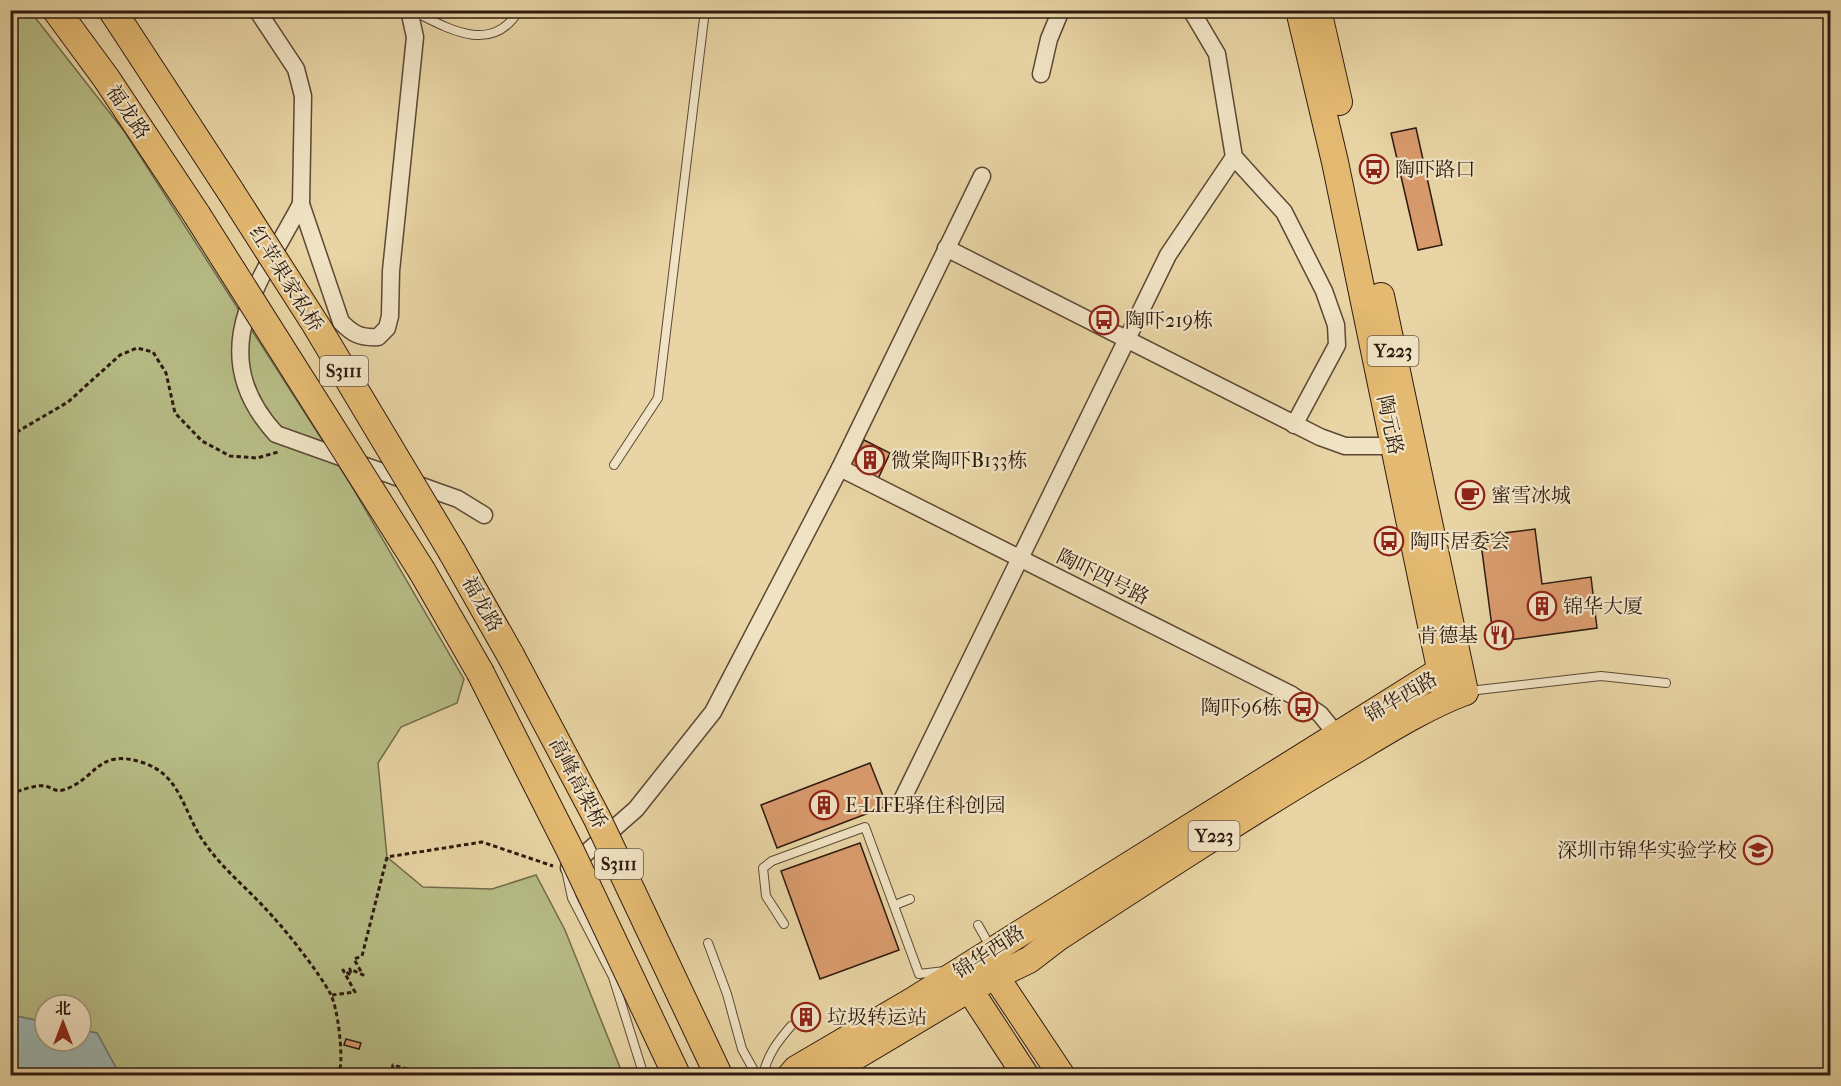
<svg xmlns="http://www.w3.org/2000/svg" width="1841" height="1086" viewBox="0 0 1841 1086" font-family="'IM FELL French Canon','Noto Serif SC',serif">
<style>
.green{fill:#b6bc85;stroke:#726b4a;stroke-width:1.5}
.water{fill:#9bb6b1;stroke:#6f7870;stroke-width:1.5}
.building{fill:#d99b6d;stroke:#2e1a0f;stroke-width:1.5}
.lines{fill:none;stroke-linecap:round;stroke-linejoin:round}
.service-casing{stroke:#5c4834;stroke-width:10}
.minor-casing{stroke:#5c4834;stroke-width:19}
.primary-casing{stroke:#2e1a0f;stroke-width:28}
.trunk-casing{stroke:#2e1a0f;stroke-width:29}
.path{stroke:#2e1a0f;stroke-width:3;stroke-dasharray:4.5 3;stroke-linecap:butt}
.service{stroke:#f0e3c4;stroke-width:8}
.minor{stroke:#f0e3c4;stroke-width:16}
.primary{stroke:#e4ba72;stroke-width:26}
.trunk{stroke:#e4ba72;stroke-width:27}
.trunk-bridge-casing{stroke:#2e1a0f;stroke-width:29;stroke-linecap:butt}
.trunk-bridge{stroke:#e4ba72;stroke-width:27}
.labels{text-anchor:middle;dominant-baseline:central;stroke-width:4.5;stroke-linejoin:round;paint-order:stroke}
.shield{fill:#f0e3c4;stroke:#685645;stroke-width:1.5}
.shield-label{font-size:18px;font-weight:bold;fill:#2e1a0f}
.street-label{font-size:20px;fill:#2e1a0f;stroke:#f0e3c4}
.poi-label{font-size:20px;fill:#2e1a0f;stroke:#f0e3c4;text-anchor:start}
</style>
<rect width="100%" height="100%" fill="#e8d4a4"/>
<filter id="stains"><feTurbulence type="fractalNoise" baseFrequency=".00333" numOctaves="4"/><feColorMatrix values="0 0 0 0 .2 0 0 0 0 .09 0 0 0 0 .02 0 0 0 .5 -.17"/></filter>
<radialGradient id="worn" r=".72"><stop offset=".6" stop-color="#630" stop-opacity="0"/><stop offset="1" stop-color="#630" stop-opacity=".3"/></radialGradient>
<!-- green -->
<polygon class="green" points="10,11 30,11 124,131 351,485 464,679 457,703 401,727 378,763 387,857 423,887 492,889 536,875 565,930 623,1075 114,1075 116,1068 97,1033 81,1030 81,1005 45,1005 45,1022 11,1015"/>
<!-- water -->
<polygon class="water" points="11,1015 45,1022 45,1041 81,1041 81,1030 97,1033 116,1068 114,1075 11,1075"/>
<!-- building -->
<g class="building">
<polygon points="1416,128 1442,245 1418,250 1391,133"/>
<polygon points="864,440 890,453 877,481 850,468"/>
<polygon points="1535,529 1542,584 1591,577 1597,628 1494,642 1480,536"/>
<polygon points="870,763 887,806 777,848 761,805"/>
<polygon points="860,843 899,950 820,979 781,871"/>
<polygon points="810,1005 818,1019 802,1029 794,1015"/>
<polygon points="346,1039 361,1043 359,1049 344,1045"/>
</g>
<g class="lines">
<!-- service casing -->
<g class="service-casing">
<g id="service">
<path d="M411,10c36,18 81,46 108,0"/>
<polyline points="614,465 658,398 705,10"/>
<polyline points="1469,691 1601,676 1666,683"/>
<polyline points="566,870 572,898 613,977 644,1076"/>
<polyline points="895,905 910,899"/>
<polyline points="784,924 766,896 763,868 772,861 865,827 919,974 945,971"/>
<polyline points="978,925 991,948"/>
<polyline points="708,943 727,994 742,1049 757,1076"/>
<path d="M763,1076c4,-21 15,-35 28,-50"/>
</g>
</g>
<!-- minor casing -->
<g class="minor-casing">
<g id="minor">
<path d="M257,10l39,59 7,27 -2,108 40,118c12,12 19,16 37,15l9,-9 3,-12 1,-45 24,-234 -6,-27"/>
<polyline points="1191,10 1217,54 1234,157 1284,212 1324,291 1336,325 1337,345 1294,425"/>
<polyline points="1041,74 1049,39 1061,10"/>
<path d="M301,204c-42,79 -99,149 -25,230l182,65 26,16"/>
<polyline points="946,248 1320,437 1345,446 1394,446"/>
<polyline points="840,468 1292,695 1320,714 1337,735"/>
<polyline points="903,798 1168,255 1234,157"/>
<polyline points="569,868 636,809 713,712 840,468 982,176"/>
</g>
</g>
<!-- primary casing -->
<g class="primary-casing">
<g id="primary">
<polyline points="1299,10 1335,162 1444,688"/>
<polyline points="1318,10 1339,102"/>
<polyline points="1381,296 1465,692"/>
<polyline points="960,975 1026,1076"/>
<polyline points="980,975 996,977 1062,1076"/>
<polyline points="790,1076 796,1069 912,1001 1441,670"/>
<path d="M823,1076l146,-87 60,-29 30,-23c92,-60 184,-120 278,-176 41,-24 83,-52 128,-69"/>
</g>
</g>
<!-- trunk casing -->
<g class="trunk-casing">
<g id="trunk">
<polyline points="56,10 106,78 197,215"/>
<polyline points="112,10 231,192"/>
<polyline points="452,552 511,656"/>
<polyline points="422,571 480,672"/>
</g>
</g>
<!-- path -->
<g class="path">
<polyline points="10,436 68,402 120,355 137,348 153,352 166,373 175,413 202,441 230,456 257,458 278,452"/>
<path d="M10,794c10,-3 25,-10 36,-8 6,2 10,6 17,4 35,-11 33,-43 81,-27 35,12 39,45 56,73 20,32 49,53 73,81 16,17 46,56 57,76 8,14 13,61 10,76l23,4 -1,3"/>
<polyline points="332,995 355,992 343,970 351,975 350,969 363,975 354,959 362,956 387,857 482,842 553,866"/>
<polyline points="391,1073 400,1076"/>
<polyline points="338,1076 340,1069"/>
<polyline points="343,1076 344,1073 356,1076"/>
<polyline points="377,1076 379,1070 391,1073 393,1065 418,1072 418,1076"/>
<polyline points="431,1076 433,1076"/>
</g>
<!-- service -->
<use href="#service" class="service"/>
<!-- minor -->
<use href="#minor" class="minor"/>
<!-- primary -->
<use href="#primary" class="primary"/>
<!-- trunk -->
<use href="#trunk" class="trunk"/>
<!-- trunk-bridge casing -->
<g class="trunk-bridge-casing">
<g id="trunk-bridge">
<polyline points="231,192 316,325 452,552"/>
<polyline points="197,215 422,571"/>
<polyline points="511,656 597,818 719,1076"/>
<polyline points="480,672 570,850 677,1076"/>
</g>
</g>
<!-- trunk-bridge -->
<use href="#trunk-bridge" class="trunk-bridge"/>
</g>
<!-- icons -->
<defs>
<g id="bus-ring" transform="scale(1.5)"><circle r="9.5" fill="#f0e3c4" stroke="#8f2418" stroke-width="1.5"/><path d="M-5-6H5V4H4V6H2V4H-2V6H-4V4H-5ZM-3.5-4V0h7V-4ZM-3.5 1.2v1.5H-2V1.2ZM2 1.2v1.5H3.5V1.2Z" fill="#8f2418"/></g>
<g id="building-ring" transform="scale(1.5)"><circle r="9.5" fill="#f0e3c4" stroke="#8f2418" stroke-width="1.5"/><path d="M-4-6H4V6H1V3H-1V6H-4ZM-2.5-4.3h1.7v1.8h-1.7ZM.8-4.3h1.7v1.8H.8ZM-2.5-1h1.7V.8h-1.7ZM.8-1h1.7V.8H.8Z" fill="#8f2418"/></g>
<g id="cafe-ring" transform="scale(1.5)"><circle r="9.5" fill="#f0e3c4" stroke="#8f2418" stroke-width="1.5"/><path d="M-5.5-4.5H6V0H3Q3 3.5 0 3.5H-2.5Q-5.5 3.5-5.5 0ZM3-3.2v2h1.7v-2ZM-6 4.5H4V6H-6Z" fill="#8f2418"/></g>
<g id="restaurant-ring" transform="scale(1.5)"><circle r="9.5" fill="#f0e3c4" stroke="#8f2418" stroke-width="1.5"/><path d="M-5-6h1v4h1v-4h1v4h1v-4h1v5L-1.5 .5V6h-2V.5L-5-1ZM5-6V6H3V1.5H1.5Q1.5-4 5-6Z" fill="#8f2418"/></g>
<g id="school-ring" transform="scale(1.5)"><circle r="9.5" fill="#f0e3c4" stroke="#8f2418" stroke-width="1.5"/><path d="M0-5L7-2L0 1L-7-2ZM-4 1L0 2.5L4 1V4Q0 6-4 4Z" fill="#8f2418"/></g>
</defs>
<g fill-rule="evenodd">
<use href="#bus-ring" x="1374" y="169"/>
<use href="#bus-ring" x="1104" y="320"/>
<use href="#building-ring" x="870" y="460"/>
<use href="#cafe-ring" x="1470" y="495"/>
<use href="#bus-ring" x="1389" y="541"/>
<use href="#building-ring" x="1542" y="606"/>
<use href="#restaurant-ring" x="1499" y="635"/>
<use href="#bus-ring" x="1303" y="707"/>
<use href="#building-ring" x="824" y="805"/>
<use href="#school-ring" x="1758" y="850"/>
<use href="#building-ring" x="806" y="1017"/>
</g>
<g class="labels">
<!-- shield labels -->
<g class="shield">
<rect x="1367.5" y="336" width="51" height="30" rx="4.5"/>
<rect x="320" y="356" width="48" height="30" rx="4.5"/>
<rect x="1188.5" y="821" width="51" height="30" rx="4.5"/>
<rect x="595" y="849" width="48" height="30" rx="4.5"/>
</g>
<g class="shield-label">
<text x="1393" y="351">Y223</text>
<text x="344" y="371">S3111</text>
<text x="1214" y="836">Y223</text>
<text x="619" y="864">S3111</text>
</g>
<!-- street labels -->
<g class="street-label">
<text transform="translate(128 112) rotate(56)">福龙路</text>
<text transform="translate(286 279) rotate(58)">红苹果家私桥</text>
<text transform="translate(1390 425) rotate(78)">陶元路</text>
<text transform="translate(1103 577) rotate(26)">陶吓四号路</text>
<text transform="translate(482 604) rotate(61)">福龙路</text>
<text transform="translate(1401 697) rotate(-30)">锦华西路</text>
<text transform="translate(578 783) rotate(62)">高峰高架桥</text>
<text transform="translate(989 952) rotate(-33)">锦华西路</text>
</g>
<!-- poi labels -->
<g class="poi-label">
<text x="1395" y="169">陶吓路口</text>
<text x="1125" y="320">陶吓219栋</text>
<text x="891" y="460">微棠陶吓B133栋</text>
<text x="1491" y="495">蜜雪冰城</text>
<text x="1410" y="541">陶吓居委会</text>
<text x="1563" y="606">锦华大厦</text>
<text x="1478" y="635" text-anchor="end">肯德基</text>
<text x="1282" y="707" text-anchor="end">陶吓96栋</text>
<text x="845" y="805">E-LIFE驿住科创园</text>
<text x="1737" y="850" text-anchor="end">深圳市锦华实验学校</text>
<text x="827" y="1017">垃圾转运站</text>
</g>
</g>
<!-- margin -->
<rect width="1841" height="1086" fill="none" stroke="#e8d4a4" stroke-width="36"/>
<rect x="12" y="12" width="1817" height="1062" fill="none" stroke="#2e1a0f" stroke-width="3"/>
<rect x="18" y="18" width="1805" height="1050" fill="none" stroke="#2e1a0f" stroke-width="1.5"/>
<!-- north arrow -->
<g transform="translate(63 1023)"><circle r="28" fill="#f0e3c4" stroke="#a2937c" stroke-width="1.5"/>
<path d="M0-4.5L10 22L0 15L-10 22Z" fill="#8f2418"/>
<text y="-9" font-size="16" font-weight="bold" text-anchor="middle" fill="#2e1a0f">北</text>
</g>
<rect width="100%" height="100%" filter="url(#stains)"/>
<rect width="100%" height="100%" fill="url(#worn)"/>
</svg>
